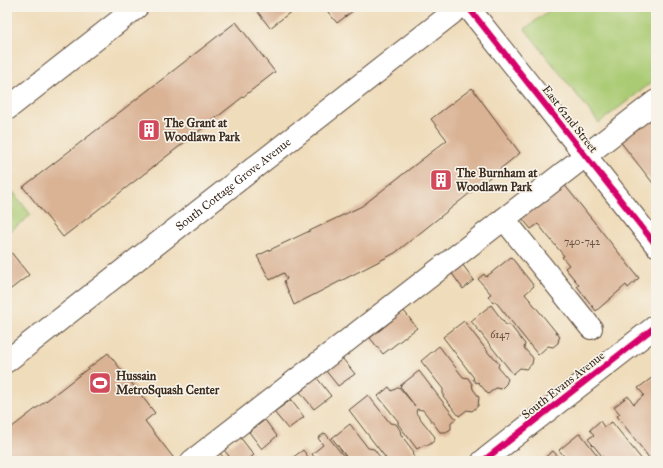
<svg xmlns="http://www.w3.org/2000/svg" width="663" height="468" viewBox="0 0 663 468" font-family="'IM FELL Great Primer',serif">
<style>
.green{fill:#aacb73;stroke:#727a48}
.building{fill:#dab395}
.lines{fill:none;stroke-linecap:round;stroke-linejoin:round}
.minor-casing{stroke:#564535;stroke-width:24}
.major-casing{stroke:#564535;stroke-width:24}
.minor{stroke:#fff;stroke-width:22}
.major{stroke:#fff;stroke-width:22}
.cycleway-casing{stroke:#f7f3e8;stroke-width:8}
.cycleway{stroke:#d6006c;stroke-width:6}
.labels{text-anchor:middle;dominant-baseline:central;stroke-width:3.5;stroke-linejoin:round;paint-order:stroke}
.number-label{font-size:10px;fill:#634c3c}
.street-label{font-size:12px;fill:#3b2a1e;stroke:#f7f3e8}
.poi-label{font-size:12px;font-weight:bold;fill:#3b2a1e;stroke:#f7f3e8;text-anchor:start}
</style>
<rect width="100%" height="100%" fill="#f7f3e8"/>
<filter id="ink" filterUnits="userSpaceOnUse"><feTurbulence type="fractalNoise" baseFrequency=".025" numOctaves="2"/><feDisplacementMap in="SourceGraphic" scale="8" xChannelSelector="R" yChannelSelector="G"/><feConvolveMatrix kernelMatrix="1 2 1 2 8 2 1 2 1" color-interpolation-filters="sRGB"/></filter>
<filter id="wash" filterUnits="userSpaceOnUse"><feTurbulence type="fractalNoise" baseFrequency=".012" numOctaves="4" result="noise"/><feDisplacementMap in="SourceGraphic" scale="16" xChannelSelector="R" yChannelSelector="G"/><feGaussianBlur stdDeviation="0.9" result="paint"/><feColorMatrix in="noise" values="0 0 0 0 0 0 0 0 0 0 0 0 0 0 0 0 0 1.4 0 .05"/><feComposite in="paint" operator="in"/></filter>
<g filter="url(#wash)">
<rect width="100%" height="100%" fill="#efdcba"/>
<!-- green -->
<g class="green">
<polygon points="553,7 656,7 656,79 599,123 525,29"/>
<polygon points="7,184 31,215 8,233 7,231"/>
</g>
<g id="blocks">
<!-- building -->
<g class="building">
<polygon points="254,7 297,7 270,28"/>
<polygon points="324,7 358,7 337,23"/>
<polygon points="236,22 275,72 63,237 23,187"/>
<polygon points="472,88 520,153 395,253 294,305 284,281 287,279 284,273 270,280 257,256 362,206 447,140 431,119"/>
<polygon points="656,111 656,187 619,140"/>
<polygon points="563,183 639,278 628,288 626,285 596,311 577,286 579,285 565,268 569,265 562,257 564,256 538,224 531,229 521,217"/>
<polygon points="7,247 29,275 7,292"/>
<polygon points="511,257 534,286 525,294 560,337 559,338 558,343 553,347 548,346 538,355 495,301 493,303 488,296 491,294 478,279 484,274 486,277"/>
<polygon points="462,264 474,280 463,289 451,272"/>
<polygon points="491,305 506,325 510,325 525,344 524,348 533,358 532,364 526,369 520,368 513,374 471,321"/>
<polygon points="404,311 417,328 383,354 370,338"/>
<polygon points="464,321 491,356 493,356 499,364 498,367 508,379 506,384 501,389 496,388 488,394 478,382 476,383 473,379 474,378 443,337"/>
<polygon points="439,346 463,377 468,378 472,384 473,389 479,397 478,406 472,411 467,410 459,416 443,396 443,389 421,361"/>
<polygon points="108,353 155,413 145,421 176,461 7,461 7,431"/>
<polygon points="342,358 355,374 338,386 326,371"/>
<polygon points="419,371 456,419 451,422 451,429 446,432 440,432 423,410 417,409 416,413 435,437 434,441 429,445 424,445 417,449 398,424 398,421 378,396 389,387 392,391 399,387 415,406 400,386"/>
<polygon points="653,377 656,382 656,461 653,457 650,459 617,416 620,414 614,407 628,396 634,404 644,395 638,388"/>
<polygon points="317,378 331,396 314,409 300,392"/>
<polygon points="368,395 390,423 396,424 400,430 401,435 414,452 412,454 416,459 414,461 388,461 349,410"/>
<polygon points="291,400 304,417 288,429 274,412"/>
<polygon points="265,420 277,436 262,449 249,432"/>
<polygon points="600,421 604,427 612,422 643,461 606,461 588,439 594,435 590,430"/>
<polygon points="350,424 368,448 374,449 383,461 353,461 348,459 332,438"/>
<polygon points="325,433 346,459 346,461 317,461 312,454 323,445 318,438"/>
<polygon points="580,433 598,456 601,457 604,461 568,461 559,450"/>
<polygon points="240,437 254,455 246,461 233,461 224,450"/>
<polygon points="303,450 311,461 288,461"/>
<polygon points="553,451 562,461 540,461"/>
<polygon points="220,453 226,461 210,461"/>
</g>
</g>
</g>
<g filter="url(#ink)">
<use href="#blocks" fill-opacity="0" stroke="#564535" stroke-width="1"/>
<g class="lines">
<!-- minor casing -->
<g class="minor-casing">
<g id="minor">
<polyline points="468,7 656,245"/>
<polyline points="7,109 137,7"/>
<polyline points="504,219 591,328"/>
<polyline points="192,461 656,101"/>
<polyline points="483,461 656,326"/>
</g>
</g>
<!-- major casing -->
<g class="major-casing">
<g id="major">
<path id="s1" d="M7,361l453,-354"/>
</g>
</g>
<!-- minor -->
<use href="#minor" class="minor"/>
<!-- major -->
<use href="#major" class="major"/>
<!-- cycleway casing -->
<g class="cycleway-casing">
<g id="cycleway">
<polyline points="468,7 656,245"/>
<polyline points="483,461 656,326"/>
</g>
</g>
<!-- cycleway -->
<use href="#cycleway" class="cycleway"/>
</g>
</g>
<!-- icons -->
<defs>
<g id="building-square" transform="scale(1.15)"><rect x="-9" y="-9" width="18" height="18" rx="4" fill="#d1495b" stroke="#f7f3e8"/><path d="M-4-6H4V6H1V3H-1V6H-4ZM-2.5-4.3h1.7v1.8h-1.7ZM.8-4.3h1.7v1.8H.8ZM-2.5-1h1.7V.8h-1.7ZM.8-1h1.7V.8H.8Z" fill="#fff"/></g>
<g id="stadium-square" transform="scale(1.15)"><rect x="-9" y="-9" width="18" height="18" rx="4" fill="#d1495b" stroke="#f7f3e8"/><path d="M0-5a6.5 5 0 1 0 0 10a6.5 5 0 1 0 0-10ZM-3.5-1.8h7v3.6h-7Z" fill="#fff"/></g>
</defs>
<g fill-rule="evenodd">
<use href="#building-square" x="149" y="130"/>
<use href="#building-square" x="441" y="180"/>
<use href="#stadium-square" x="100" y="383"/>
</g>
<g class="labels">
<!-- number labels -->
<g class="number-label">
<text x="582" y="242">740-742</text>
<text x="500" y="335">6147</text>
</g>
<!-- street labels -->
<g class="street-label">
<text transform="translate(570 119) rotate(52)">East 62nd Street</text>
<text stroke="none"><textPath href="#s1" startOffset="287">South Cottage Grove Avenue</textPath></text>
<text transform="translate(563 385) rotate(-38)">South Evans Avenue</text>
</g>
<!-- poi labels -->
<g class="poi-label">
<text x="164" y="123">The Grant at<tspan x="164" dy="14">Woodlawn Park</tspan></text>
<text x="456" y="173">The Burnham at<tspan x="456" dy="14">Woodlawn Park</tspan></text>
<text x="116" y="376">Hussain<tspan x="116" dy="14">MetroSquash Center</tspan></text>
</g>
</g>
<!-- margin -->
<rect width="663" height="468" fill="none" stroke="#f7f3e8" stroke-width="24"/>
</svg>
